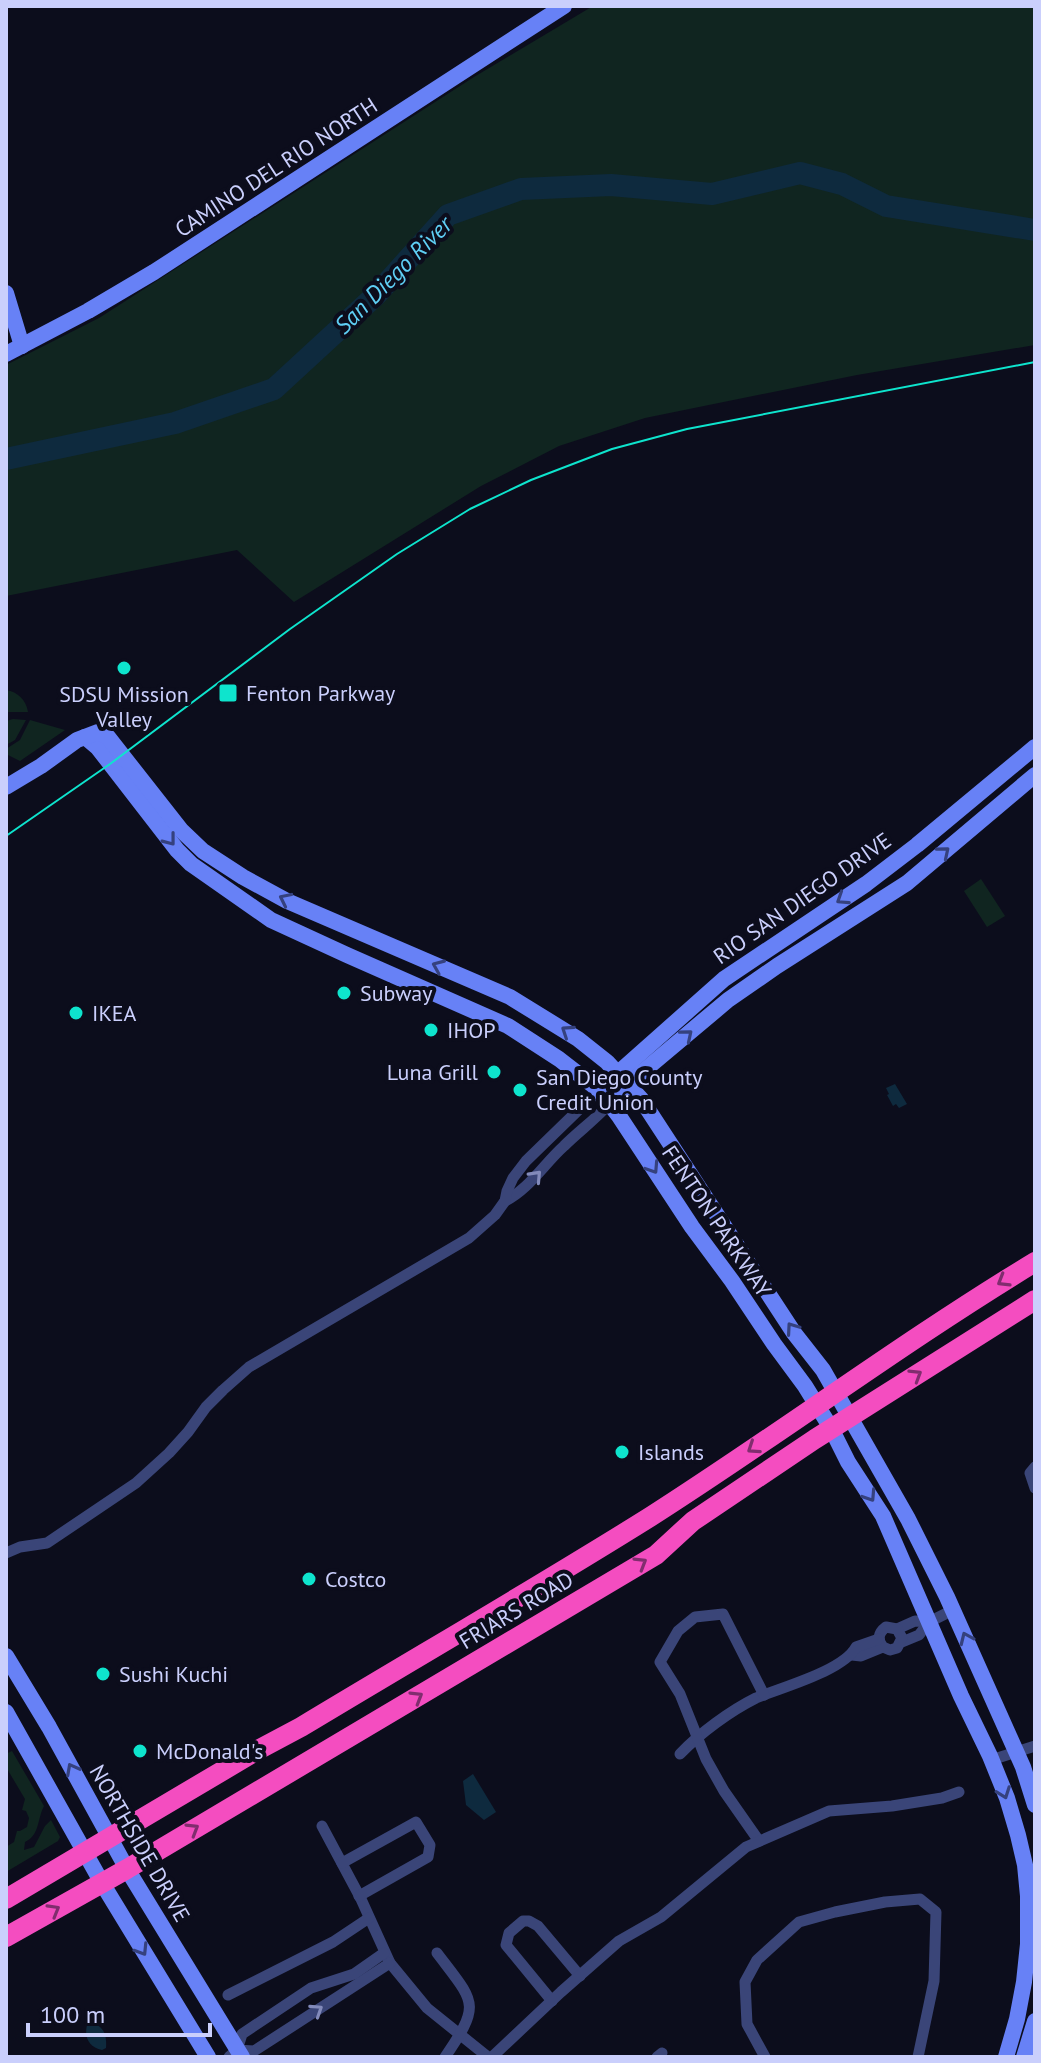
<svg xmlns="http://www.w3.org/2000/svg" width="1041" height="2063" viewBox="0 0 1041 2063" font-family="'PT Sans',sans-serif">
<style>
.green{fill:#102520}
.water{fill:#0e2a3e}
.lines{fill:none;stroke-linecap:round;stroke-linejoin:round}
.river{stroke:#0e2a3e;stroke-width:22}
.street{stroke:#3a4578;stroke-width:11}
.secondary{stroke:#6781f6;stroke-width:16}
.highway{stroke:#f44dc0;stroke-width:20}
.tram{stroke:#0ee4cd;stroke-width:2}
.oneway{stroke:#35417e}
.oneway2{stroke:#828aba}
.oneway3{stroke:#802d6e}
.poi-dot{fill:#0ee4cd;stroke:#0c0d1c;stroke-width:3}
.labels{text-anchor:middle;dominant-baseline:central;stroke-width:8;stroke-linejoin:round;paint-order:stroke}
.street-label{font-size:22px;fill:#cacffc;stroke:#0c0d1c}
.poi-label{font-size:22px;fill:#cacffc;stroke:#0c0d1c;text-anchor:start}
.water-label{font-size:24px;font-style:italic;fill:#5fcff5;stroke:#0c0d1c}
</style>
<rect width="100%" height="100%" fill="#0c0d1c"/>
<!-- green -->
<g class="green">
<polygon points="593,6 1035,6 1035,345 857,375 645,418 559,446 481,486 294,602 237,550 6,596 6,365 99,318 474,77"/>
<path d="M6,690c12,2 20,10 22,22h-22z"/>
<polygon points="13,719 26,720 15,740 6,745 6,721"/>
<polygon points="30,720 65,730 20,761 6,754 6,749 20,740"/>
<polygon points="981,879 1005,916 987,927 964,891"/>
<path d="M6,1749l2,4 4,-2 32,55c-7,13 -4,29 -19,36l-1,8 10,-3 11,-21 6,-6 9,17 -2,4 -52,31v-25l8,-5 3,-11h3l7,-4 2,-9 -3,-7 -4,-1 3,-11 -19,-32z"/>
</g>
<!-- water -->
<g class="water">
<polygon points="895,1084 907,1104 899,1108 896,1104 893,1106 887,1095 889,1094 886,1088"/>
<polygon points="473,1774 496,1812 484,1820 466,1805 463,1781"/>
<path d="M92,2023c12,3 15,13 14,25l-4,2c-13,-3 -18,-12 -15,-25z"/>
</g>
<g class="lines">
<!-- river -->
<polyline class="river" points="6,459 175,423 274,389 376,295 448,215 521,189 611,185 712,194 800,173 842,184 886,206 1035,230"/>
<!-- street -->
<g class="street">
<path d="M505,1201c24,-12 39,-37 59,-55 15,-15 32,-27 46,-43"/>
<polyline points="1035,1467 1030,1473 1035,1488"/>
<polyline points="6,1553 20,1547 47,1543 136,1483 169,1453 188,1432 206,1407 223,1390 249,1367 469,1238 495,1215 505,1201 507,1191 513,1178 526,1161 599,1090"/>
<polyline points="897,1629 915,1621 929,1622"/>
<polyline points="902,1642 919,1635 929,1622 953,1610"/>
<path d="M852,1655l9,1 22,-9 7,3 7,-2 5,-10 -5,-9 -11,-2c-8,6 -9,13 -3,20"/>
<path d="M680,1754c20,-21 50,-43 76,-56 26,-11 87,-27 100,-51l23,-8"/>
<polyline points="991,1760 1035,1746"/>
<polyline points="322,1826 361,1899 390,1963 427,2008 488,2057"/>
<polyline points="759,1841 724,1791 706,1759 680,1694 660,1662 678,1631 695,1617 723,1614 764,1695"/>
<polyline points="342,1863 416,1822 430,1845 428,1857 359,1896"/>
<path d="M437,1953c38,50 45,50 8,104"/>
<polyline points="228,1995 333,1942 369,1918"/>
<polyline points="552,2001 506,1945 509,1933 523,1921 529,1921 538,1926 580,1976"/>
<polyline points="237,2050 254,2051 390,1963"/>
<polyline points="229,2057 237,2050 242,2034 311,1988 354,1974 384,1953"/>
<polyline points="492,2057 561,1992 619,1941 661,1917 746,1847 829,1811 892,1806 942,1798 959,1792"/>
<polyline points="657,2057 662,2053"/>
<polyline points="765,2057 747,2024 745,1982 757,1960 799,1922 835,1912 885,1902 920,1899 936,1912 934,1981 918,2057"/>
</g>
<!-- secondary -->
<g class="secondary">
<polyline points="6,293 22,346"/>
<polyline points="6,354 88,311 154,272 564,6"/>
<polyline points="85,737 98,748 177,850 191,864 271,920 347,955 508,1026 559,1059 599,1090 619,1116 692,1227 732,1281 774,1344 805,1386 831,1428 848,1462 883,1516 961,1696 990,1756 1007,1798 1018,1835 1025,1865 1028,1896 1028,1944 1024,1982 1017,2019 1006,2057"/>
<polyline points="6,787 41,766 77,740 98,732 108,737 181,830 203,851 243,877 287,901 510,997 578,1039 607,1062 641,1099 794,1333 823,1370 908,1519 947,1597 1023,1767 1035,1805"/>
<polyline points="599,1090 724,979 866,884 917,845 1035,747"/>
<polyline points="610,1103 640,1074 728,1000 777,966 907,883 1035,775"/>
<polyline points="6,1656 49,1727 127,1869 242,2057"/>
<polyline points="6,1712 102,1883 208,2057"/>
<polyline points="1024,2057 1035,2021"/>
</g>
<!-- highway -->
<g class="highway">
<path d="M6,1899l250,-148 45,-24c116,-70 234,-138 349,-210 130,-83 253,-175 385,-255"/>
<polyline points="6,1937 127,1869 656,1555 693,1521 815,1439 1035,1300"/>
</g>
<!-- tram -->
<polyline class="tram" points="6,836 110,764 290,629 397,554 470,509 531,480 612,449 687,429 1035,362"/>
</g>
<!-- one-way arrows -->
<defs><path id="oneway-chevron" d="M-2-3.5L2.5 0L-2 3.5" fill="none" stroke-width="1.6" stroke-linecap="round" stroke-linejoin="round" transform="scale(2)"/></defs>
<g class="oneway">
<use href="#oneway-chevron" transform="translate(170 840) rotate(52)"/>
<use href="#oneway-chevron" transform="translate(944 852) rotate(-40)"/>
<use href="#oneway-chevron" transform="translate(285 899) rotate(-154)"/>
<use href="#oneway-chevron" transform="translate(842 899) rotate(147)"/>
<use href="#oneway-chevron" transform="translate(438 966) rotate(-157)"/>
<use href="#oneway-chevron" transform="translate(567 1031) rotate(-146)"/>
<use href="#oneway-chevron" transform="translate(687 1035) rotate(-40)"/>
<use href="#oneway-chevron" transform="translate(653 1168) rotate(57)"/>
<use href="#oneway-chevron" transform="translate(792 1328) rotate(-125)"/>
<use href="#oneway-chevron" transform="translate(870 1496) rotate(57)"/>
<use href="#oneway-chevron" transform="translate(966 1638) rotate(-114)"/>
<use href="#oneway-chevron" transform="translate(72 1769) rotate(-118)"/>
<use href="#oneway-chevron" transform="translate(1004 1793) rotate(70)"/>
<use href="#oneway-chevron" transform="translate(142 1950) rotate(58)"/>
</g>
<g class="oneway2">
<use href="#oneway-chevron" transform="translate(536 1176) rotate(-47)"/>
<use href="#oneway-chevron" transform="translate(317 2010) rotate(-33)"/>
</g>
<g class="oneway3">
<use href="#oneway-chevron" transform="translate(1003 1281) rotate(149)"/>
<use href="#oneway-chevron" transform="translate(916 1375) rotate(-32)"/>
<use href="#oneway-chevron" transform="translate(753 1448) rotate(146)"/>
<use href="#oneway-chevron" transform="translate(641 1563) rotate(-31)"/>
<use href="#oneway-chevron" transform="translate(417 1697) rotate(-31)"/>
<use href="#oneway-chevron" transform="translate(193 1829) rotate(-31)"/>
<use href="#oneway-chevron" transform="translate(54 1910) rotate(-30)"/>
</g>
<!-- markers -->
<g class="poi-dot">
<circle cx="124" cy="668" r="8"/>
<rect x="218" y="683" width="20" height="20" rx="4"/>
<circle cx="344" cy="993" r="8"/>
<circle cx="76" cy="1013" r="8"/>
<circle cx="431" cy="1030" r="8"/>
<circle cx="494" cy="1072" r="8"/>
<circle cx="520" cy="1090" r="8"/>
<circle cx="622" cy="1452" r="8"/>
<circle cx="309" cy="1579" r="8"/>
<circle cx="103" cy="1674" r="8"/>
<circle cx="140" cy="1751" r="8"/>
</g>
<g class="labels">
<!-- street labels -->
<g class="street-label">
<text transform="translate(276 167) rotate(-33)">CAMINO DEL RIO NORTH</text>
<text transform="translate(802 898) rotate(-35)">RIO SAN DIEGO DRIVE</text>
<text transform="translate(717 1221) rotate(56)">FENTON PARKWAY</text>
<text transform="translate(516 1610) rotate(-31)">FRIARS ROAD</text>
<text transform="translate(140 1843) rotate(60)">NORTHSIDE DRIVE</text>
</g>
<!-- poi labels -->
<g class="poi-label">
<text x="246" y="693">Fenton Parkway</text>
<text x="124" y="694" text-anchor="middle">SDSU Mission<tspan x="124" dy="25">Valley</tspan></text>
<text x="360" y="993">Subway</text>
<text x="92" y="1013">IKEA</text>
<text x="447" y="1030">IHOP</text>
<text x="478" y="1072" text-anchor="end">Luna Grill</text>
<text x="536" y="1077">San Diego County<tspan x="536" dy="25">Credit Union</tspan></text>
<text x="638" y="1452">Islands</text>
<text x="325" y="1579">Costco</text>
<text x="119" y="1674">Sushi Kuchi</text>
<text x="156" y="1751">McDonald's</text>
</g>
<!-- water labels -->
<g class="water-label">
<text transform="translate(393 275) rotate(-45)">San Diego River</text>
</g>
</g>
<!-- border -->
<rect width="1041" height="2063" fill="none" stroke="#cacffc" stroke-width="16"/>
<!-- scale -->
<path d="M28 2023v12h182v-12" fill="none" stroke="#cacffc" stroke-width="4"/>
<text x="40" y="2023" font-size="24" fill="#cacffc" stroke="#0c0d1c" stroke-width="6" paint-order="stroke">100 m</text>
</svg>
